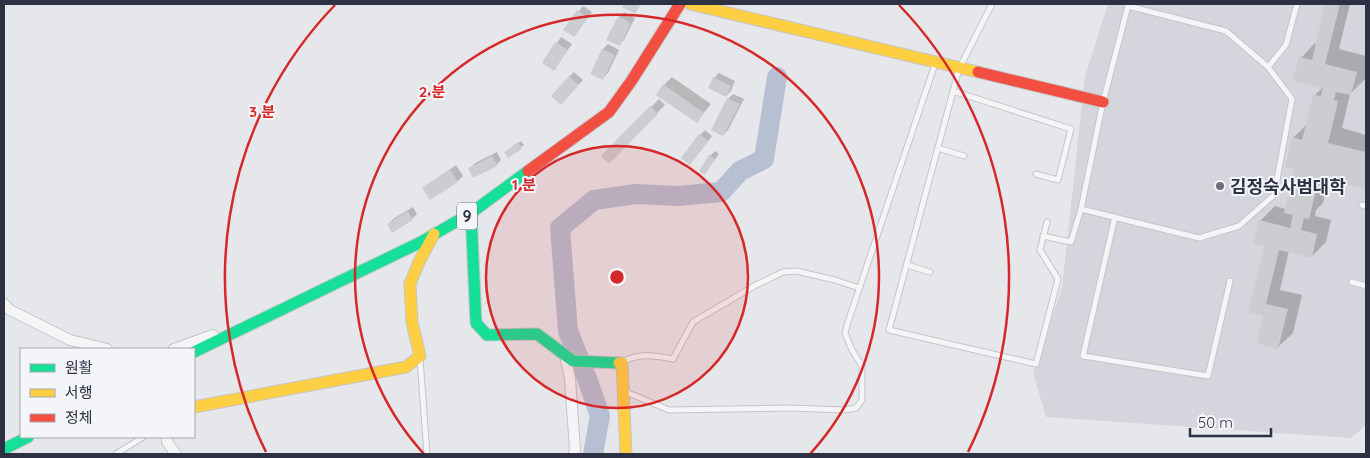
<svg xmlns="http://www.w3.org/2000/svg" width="1370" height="458" viewBox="0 0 1370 458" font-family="Quicksand,'Noto Sans KR',sans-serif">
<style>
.built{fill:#d5d6dd}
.shadow{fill:#0003}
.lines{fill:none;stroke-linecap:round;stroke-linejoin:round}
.river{stroke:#b7bfd2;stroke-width:20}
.building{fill:#cccdd1}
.lane-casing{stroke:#c4c5c8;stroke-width:7}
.street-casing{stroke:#c4c5c8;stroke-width:12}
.fast-casing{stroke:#c4c5c8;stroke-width:13}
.slow-casing{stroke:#c4c5c8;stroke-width:13}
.jam-casing{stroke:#c4c5c8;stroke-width:13}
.lane{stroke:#f5f5f7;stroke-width:5}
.street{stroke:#f5f5f7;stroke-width:10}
.fast{stroke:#16e098;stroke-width:11}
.slow{stroke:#ffcf43;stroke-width:11}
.jam{stroke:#f24e42;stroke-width:11}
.ring{fill:none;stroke:#d62828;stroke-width:2.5}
.poi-dot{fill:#6e717d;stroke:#f4f5f9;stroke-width:2}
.labels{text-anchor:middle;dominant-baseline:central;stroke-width:4;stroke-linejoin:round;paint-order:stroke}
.shield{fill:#f4f5f9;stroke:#696c7a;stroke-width:1}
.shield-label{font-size:16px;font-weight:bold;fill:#2d3143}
.poi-label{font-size:18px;font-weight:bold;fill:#2d3143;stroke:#f4f5f9;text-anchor:start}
.centre{fill:#d62828;stroke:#f4f5f9;stroke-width:2.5}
.ring-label{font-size:15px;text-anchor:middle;font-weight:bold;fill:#d62828;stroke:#f4f5f9;stroke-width:4;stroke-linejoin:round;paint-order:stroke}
</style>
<rect width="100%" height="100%" fill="#e6e7ea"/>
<!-- built -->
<polygon class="built" points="1108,4 1366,4 1366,425 1351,438 1046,417 1033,372 1062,288 1085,76"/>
<!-- shadow -->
<g class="shadow">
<polygon points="1326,4 1350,4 1339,49 1366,56 1365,79 1350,94 1342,128 1366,135 1366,188 1329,179 1323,203 1316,210 1315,216 1331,220 1326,242 1311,257 1289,251 1280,290 1302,295 1293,333 1278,347 1265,315 1265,246 1260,221 1275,206 1286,209 1296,168 1293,138 1307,124 1315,95 1323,87 1301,58 1315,43 1317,44"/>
<polygon points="583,6 592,12 574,36 565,29"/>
<polygon points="624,12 635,18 624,40 619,45 619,17"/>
<polygon points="561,37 572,44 554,69 544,62"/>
<polygon points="608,44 619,50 608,73 603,78 592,73 603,49"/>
<polygon points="574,72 583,80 566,98 569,77"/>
<polygon points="719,73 735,81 731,91 726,96 714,78"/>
<polygon points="672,77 711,104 697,121 664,85"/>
<polygon points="733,94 744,99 728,130 723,135 713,129 728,99"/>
<polygon points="659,99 665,105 609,162 603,156"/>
<polygon points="705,130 712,136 695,158 700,135"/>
<polygon points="521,141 524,145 509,156 508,150"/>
<polygon points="715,151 719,154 705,173 710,156"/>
<polygon points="497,152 501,160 496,165 470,168 475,163"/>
<polygon points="456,165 463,176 458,181 431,199 424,188"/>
<polygon points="413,207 417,214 412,219 388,224 393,219"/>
</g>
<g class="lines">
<!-- river -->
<polyline class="river" points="593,454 600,416 588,381 568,331 560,228 594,200 636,194 678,196 721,192 740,171 764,159 777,77"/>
</g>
<!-- building -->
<g class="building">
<polygon points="624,4 641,4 635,14 622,7"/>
<polygon points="1325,4 1340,4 1325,64 1357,72 1351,95 1336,92 1334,100 1338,101 1328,143 1366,152 1366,189 1319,178 1309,219 1304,218 1301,230 1317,234 1312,258 1279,250 1266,304 1288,309 1278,349 1257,343 1263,316 1248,312 1264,246 1253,244 1259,220 1290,228 1293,215 1284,213 1295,169 1285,167 1292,137 1302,140 1313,95 1321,96 1323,88 1293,81 1299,57 1312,60"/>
<polygon points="577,10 588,18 574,37 563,30"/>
<polygon points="618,16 631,23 620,46 606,40"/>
<polygon points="555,42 568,50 554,71 542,63"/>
<polygon points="602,49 615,55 603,80 590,74"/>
<polygon points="569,76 579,85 561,105 551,96"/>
<polygon points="713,77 731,86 726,97 708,88"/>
<polygon points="663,84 704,113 697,123 656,95"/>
<polygon points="727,98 740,104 723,136 711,130"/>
<polygon points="650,106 658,114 609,164 601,156"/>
<polygon points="699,134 708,141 690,165 681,158"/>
<polygon points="518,142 522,149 508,158 504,152"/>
<polygon points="709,155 715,159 705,175 699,171"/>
<polygon points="492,156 497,166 473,178 468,168"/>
<polygon points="450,169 458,182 430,200 422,188"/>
<polygon points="408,211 413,220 392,233 387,224"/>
</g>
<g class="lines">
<!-- lane casing -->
<g class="lane-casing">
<g id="lane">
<polyline points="992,4 959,69 889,330 1036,364 1058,279 1040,250 1047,222"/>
<polygon points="1128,6 1226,31 1268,67 1292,99 1274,195 1239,226 1199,238 1081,209 1103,102"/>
<polyline points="1268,67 1286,45 1297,4"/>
<polyline points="953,91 1071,129 1058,180 1036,174"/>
<polyline points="938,148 964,156"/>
<polyline points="1362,205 1366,206"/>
<polyline points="1115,217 1083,356 1208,376 1230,281"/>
<polyline points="1043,236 1071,242 1081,209"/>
<polyline points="907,265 930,272"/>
<polyline points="1352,282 1366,286"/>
<polyline points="420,359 427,454"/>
<path d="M624,361c17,-8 32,-5 49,-2l20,-37 63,-37 27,-13 13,-1 39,9 24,8"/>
<polyline points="626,392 669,410 790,408 845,410 856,408 862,400 862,366 852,350 845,333 848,322 935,64"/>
<polyline points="116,454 143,437"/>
</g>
</g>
<!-- street casing -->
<g class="street-casing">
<g id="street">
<polyline points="4,304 10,310 70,340 107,349"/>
<polyline points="174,349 213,335"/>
<polyline points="565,355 570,379 575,449 574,454"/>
<polyline points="167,437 167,442 176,454"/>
</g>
</g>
<!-- fast casing -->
<g class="fast-casing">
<g id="fast">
<polyline points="471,213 476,323 487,335 537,334 573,361 619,363"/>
<polyline points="194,352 421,242 471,213 528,171"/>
<polyline points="4,449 28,437"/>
</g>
</g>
<!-- slow casing -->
<g class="slow-casing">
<g id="slow">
<polyline points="690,4 978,72"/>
<polyline points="619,363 622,363 626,454"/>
<polyline points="194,407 406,367 420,356 412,322 410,284 419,262 434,234"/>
</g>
</g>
<!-- jam casing -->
<g class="jam-casing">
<g id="jam">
<polyline points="978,72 1103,102"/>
<polyline points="528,171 609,112 632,80 680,4"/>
</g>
</g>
<!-- lane -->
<use href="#lane" class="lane"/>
<!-- street -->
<use href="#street" class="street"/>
<!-- fast -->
<use href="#fast" class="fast"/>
<!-- slow -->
<use href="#slow" class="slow"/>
<!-- jam -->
<use href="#jam" class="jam"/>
</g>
<!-- distance rings -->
<circle cx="617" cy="277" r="131" fill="#d62828" fill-opacity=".12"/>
<g class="ring">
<circle cx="617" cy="277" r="131"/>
<path d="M424 454A262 262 0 1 1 810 454"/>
<path d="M266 452A392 392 0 0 1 335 5M899 5A392 392 0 0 1 968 452"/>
</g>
<!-- markers -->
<circle class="poi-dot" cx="1220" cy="186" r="5"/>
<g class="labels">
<!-- shield labels -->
<rect class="shield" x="457" y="202.5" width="20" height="27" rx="4"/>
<g class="shield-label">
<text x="467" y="216">9</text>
</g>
<!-- poi labels -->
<g class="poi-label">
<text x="1230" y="186">김정숙사범대학</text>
</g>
</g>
<circle cx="617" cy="277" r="8" class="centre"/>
<g class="ring-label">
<text x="432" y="97">2 분</text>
<text x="262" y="117">3 분</text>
<text x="524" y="190">1 분</text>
</g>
<!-- border -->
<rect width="1370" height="458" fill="none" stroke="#2d3143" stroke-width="10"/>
<!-- legend -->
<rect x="20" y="348" width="175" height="90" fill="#f4f5f9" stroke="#a4a7b0"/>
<rect x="30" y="364" width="25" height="8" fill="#16e098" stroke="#a4a7b0"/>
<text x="65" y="373" font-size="15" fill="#2d3143">원활</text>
<rect x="30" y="389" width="25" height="8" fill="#ffcf43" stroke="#a4a7b0"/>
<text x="65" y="398" font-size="15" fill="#2d3143">서행</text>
<rect x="30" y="414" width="25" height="8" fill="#f24e42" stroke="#a4a7b0"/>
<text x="65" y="423" font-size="15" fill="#2d3143">정체</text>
<!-- scale -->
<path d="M1190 428v8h81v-8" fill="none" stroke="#2d3143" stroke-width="2.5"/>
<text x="1198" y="428" font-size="15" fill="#2d3143" stroke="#f4f5f9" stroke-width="4" paint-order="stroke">50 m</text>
</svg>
